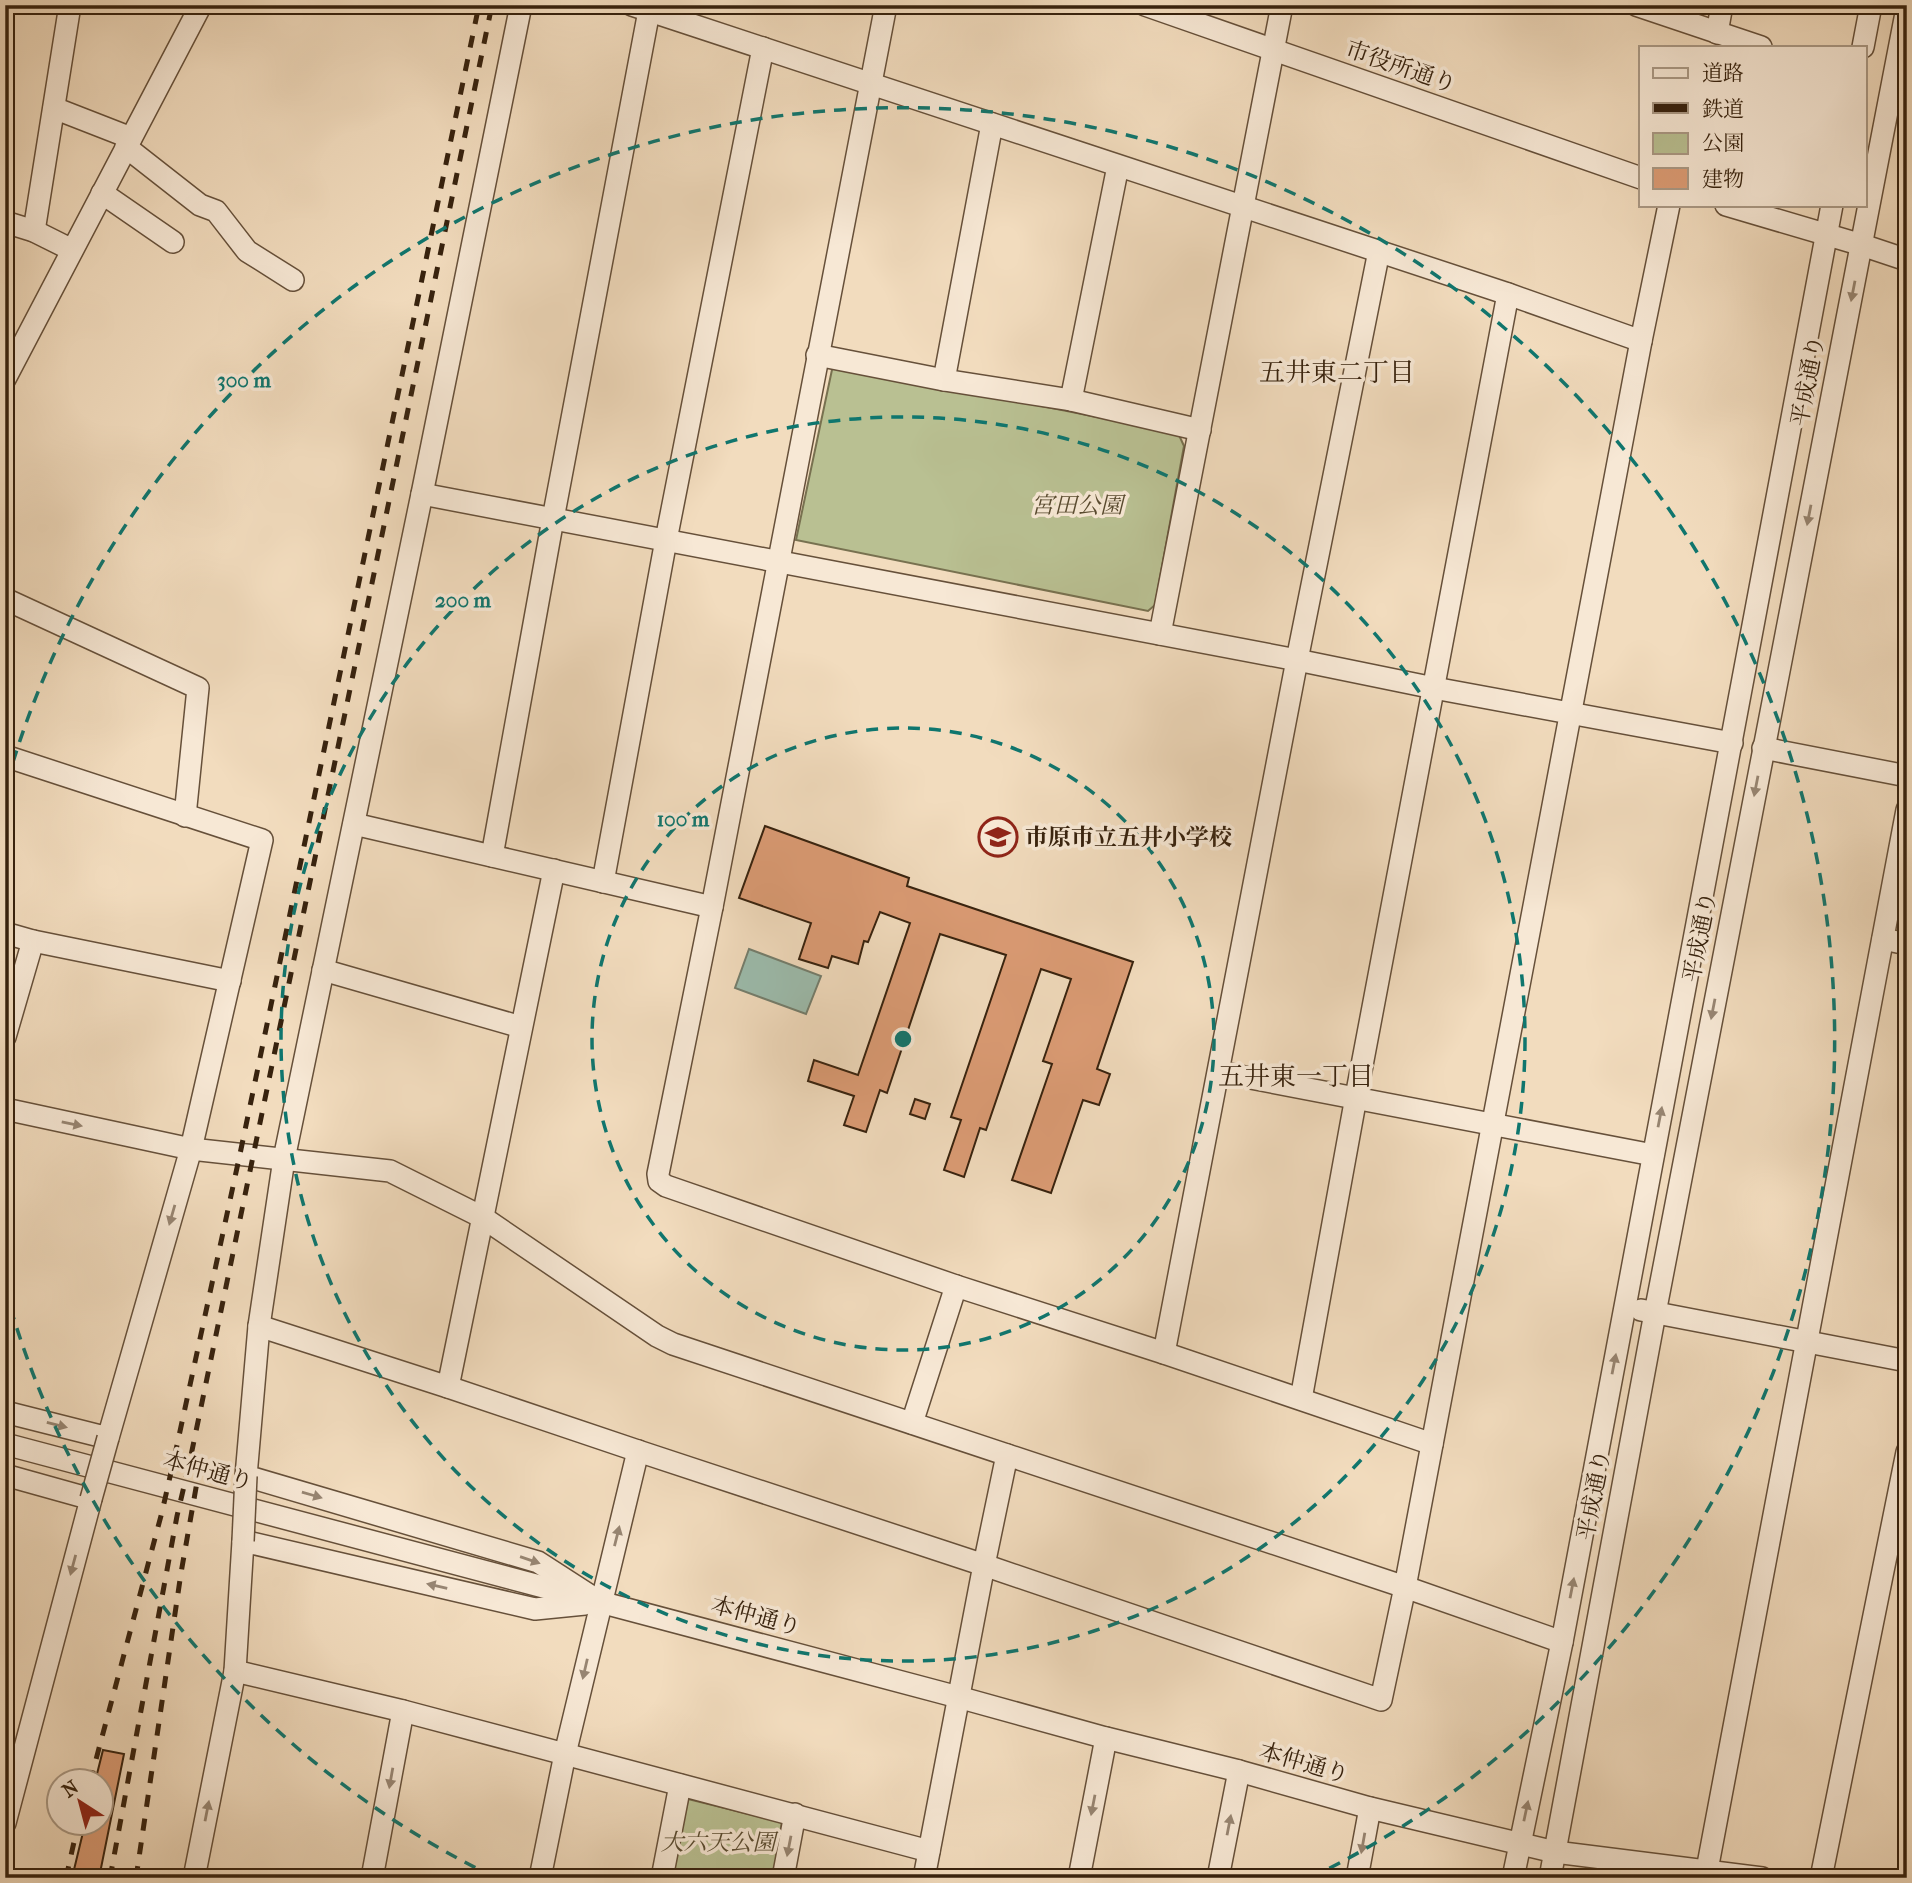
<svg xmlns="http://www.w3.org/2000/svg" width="1912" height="1883" viewBox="0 0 1912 1883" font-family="'IM FELL French Canon','Noto Serif JP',serif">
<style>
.green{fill:#b9c092;stroke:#787150;stroke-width:2}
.water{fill:#9cbcad;stroke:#747e6d;stroke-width:2}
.building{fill:#dc9c75;stroke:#37220e;stroke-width:2}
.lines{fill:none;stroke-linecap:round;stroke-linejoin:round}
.minor-casing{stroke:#66503a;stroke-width:24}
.minor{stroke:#f7e8d5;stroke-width:21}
.rail{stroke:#37220e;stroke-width:5;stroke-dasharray:12 12;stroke-linecap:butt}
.minor-bridge-casing{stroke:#66503a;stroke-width:24;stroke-linecap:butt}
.minor-bridge{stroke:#f7e8d5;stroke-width:21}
.oneway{fill:#978572}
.ring{fill:none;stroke:#0f766e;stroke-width:3.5;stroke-dasharray:12 9}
.labels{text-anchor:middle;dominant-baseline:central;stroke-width:7;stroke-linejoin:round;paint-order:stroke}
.street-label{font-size:23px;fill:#37220e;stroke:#f7e8d5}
.park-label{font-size:23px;font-style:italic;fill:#584a2f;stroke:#f7e8d5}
.poi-label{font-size:23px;font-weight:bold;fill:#37220e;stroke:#f7e8d5;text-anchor:start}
.quarter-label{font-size:26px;fill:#37220e;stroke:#f7e8d5}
.centre{fill:#0f766e;stroke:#f7e8d5;stroke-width:3.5}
.ring-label{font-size:21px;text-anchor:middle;font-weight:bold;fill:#0f766e;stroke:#f7e8d5;stroke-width:7;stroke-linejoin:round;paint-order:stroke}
</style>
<rect width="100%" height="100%" fill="#f2dcbe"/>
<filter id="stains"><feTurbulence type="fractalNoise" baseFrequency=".00286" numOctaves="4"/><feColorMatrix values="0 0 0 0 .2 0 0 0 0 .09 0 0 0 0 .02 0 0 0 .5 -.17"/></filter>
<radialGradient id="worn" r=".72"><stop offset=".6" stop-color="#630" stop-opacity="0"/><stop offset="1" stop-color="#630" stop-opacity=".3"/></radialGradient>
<!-- green -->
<g class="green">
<polygon points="833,365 1178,433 1184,446 1155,605 1148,611 796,540"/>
<polygon points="1907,849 1907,931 1903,931 1894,923"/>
<polygon points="688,1799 782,1822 773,1878 672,1878"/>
</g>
<!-- water -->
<polygon class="water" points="749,949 821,976 806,1014 735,988"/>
<!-- building -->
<g class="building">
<polygon points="765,826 909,878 907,886 1133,962 1097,1069 1110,1074 1099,1105 1083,1100 1051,1193 1012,1180 1052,1064 1043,1061 1071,979 1041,969 986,1130 980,1128 964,1177 944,1170 961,1120 951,1117 1006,955 940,934 887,1093 880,1090 866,1132 844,1125 854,1096 808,1081 814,1060 858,1075 910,923 880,912 868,942 864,941 858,964 832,956 828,968 799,959 811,923 739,898"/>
<polygon points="915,1099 930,1104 925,1119 910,1114"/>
<polygon points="103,1750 124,1754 99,1878 72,1878 85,1824 102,1824 102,1782 95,1782"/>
</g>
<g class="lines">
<!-- minor casing -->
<g class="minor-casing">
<g id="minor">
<polyline points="521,5 422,494 284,1159 259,1326 246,1476 538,1562 600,1602"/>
<polyline points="632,5 1508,294 1641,341"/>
<polyline points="886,5 712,907 658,1174 659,1181 666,1186 956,1286 1164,1353 1432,1444"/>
<polyline points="1145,5 1641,178"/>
<polyline points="1636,5 1761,47"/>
<polyline points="1717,33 1722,5"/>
<polyline points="1863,47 1871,5"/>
<polyline points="54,108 131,138"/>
<polyline points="126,147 200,205 216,211 247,251 293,280"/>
<polyline points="102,193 173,242"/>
<polyline points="1726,205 1862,245 1907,260"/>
<polyline points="5,222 34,231 72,250"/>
<polyline points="34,231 70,5"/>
<polyline points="817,355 944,380 1071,400 1200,430"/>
<polyline points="5,379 201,5"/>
<polyline points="944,380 992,124"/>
<polyline points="1071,400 1118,166"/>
<polyline points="422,494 1297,660 1434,688 1732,743"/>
<polyline points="5,599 198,688 185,816"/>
<polyline points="1160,634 1282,5"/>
<polyline points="1763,748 1907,776"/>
<polyline points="5,756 262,840 191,1149 108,1438 5,1412"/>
<polyline points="354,824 712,907"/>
<polyline points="492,856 553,519 649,11"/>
<polyline points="603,882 666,540 763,48"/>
<polyline points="5,933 33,941 230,981"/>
<polyline points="1883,939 1907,944"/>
<polyline points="323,970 521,1027"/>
<polyline points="5,1037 33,941"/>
<polyline points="1219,1072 1653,1155"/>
<polyline points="5,1109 191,1149 390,1171 482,1217 657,1336 673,1344 1405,1587 1562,1642"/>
<polyline points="1641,1310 1907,1361"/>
<polyline points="259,1326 448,1387 638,1451 984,1565 1381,1700 1405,1587 1641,341 1669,205"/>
<polyline points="1164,1353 1297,660 1379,251"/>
<polyline points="448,1387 554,870"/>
<polyline points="1301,1399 1356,1097 1508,294"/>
<polyline points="912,1423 956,1286"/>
<polyline points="5,1444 958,1697 1106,1738 1239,1771 1370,1808 1555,1852 1762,1878"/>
<polyline points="5,1475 91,1499 5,1823"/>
<polyline points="235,1671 403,1711 929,1851"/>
<polyline points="1707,1870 1907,810"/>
<polyline points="194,1878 235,1671 243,1541 535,1609 585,1604"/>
<polyline points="372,1878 403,1711"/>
<polyline points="540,1878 565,1754 638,1451"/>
<polyline points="662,1878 680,1785"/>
<polyline points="783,1878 795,1814"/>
<polyline points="924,1878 984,1565 1007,1455"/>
<polyline points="1079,1878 1106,1738"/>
<polyline points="1218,1878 1239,1771"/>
<polyline points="1357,1878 1370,1808"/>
<polyline points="1513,1878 1562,1642 1832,205"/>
<polyline points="1550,1878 1655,1313 1907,8"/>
<polyline points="1821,1878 1907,1452"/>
</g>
</g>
<!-- minor -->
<use href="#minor" class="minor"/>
<!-- rail -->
<g class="rail">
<polyline points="90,1782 162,1512 174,1459 240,1154 479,5"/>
<polyline points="66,1878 78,1824"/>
<polyline points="110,1878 177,1516 189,1465 492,5"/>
<polyline points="136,1878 181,1573 200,1465"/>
</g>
<!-- minor-bridge casing -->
<g class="minor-bridge-casing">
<g id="minor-bridge">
<polyline points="91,1499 108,1438"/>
<polyline points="243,1541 246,1476"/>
</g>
</g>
<!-- minor-bridge -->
<use href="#minor-bridge" class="minor-bridge"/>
</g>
<!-- one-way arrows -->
<defs><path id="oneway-solid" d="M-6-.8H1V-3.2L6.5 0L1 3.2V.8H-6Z" transform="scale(1.75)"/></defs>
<g class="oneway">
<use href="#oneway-solid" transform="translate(1853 291) rotate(101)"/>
<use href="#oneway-solid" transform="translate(1809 515) rotate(101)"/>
<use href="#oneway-solid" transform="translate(1756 786) rotate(101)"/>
<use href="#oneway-solid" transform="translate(1713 1009) rotate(101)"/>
<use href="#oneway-solid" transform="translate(1660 1117) rotate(-79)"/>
<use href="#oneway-solid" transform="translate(72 1124) rotate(12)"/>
<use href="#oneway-solid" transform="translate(172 1215) rotate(106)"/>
<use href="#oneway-solid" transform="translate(1614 1364) rotate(-79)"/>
<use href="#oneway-solid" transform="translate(57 1425) rotate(14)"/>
<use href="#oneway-solid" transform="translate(312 1495) rotate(16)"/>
<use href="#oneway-solid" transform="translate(617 1536) rotate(-76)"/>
<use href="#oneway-solid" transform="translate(530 1560) rotate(19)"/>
<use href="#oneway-solid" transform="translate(73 1565) rotate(105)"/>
<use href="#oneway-solid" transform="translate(437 1586) rotate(-167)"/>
<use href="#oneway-solid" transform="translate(1572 1588) rotate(-79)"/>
<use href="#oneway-solid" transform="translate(585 1669) rotate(103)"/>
<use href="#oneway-solid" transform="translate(391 1778) rotate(100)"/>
<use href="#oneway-solid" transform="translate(1093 1805) rotate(101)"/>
<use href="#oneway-solid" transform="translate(207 1811) rotate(-79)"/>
<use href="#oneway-solid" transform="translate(1526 1811) rotate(-78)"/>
<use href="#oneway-solid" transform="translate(1229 1825) rotate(-79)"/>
<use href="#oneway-solid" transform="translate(1363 1843) rotate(100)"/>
<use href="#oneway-solid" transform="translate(789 1846) rotate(101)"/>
</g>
<!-- distance rings -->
<g class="ring">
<circle cx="903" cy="1039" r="311"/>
<circle cx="903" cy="1039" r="622"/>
<path d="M494 1877A932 932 0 0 1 7 1296M7 782A932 932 0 1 1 1312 1877"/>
</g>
<!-- icons -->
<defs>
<g id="school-ring" transform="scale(2.0125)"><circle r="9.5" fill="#f7e8d5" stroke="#8f2418" stroke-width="1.5"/><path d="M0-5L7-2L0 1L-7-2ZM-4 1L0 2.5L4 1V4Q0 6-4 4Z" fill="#8f2418"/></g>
</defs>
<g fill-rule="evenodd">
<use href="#school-ring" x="998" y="837"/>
</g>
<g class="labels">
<!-- street labels -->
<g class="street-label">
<text transform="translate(1401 67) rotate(19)">市役所通り</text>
<text transform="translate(1808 381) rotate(-79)">平成通り</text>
<text transform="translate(1700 937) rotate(-79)">平成通り</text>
<text transform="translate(208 1471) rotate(15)">本仲通り</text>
<text transform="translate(1594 1495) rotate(-79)">平成通り</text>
<text transform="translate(756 1616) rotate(15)">本仲通り</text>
<text transform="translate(1304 1763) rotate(16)">本仲通り</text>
</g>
<!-- park labels -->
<g class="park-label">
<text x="1077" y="505">宮田公園</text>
<text x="718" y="1842">大六天公園</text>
</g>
<!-- poi labels -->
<g class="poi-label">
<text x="1025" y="837">市原市立五井小学校</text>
</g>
<!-- quarter labels -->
<g class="quarter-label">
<text x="1337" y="372">五井東二丁目</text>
<text x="1296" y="1076">五井東一丁目</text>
</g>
</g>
<circle cx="903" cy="1039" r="10" class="centre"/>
<g class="ring-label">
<text x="244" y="387">300 m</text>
<text x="463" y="607">200 m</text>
<text x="683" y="826">100 m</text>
</g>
<!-- margin -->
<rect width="1912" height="1883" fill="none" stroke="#f2dcbe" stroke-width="28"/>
<rect x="7" y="7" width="1898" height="1869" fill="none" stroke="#37220e" stroke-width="3.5"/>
<rect x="14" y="14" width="1884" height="1855" fill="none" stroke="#37220e" stroke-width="2"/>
<!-- legend -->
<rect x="1639" y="46" width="228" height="161" fill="#f7e8d5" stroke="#aa9985" stroke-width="2"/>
<rect x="1653" y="68" width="35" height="10" fill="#f7e8d5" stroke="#aa9985" stroke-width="2"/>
<text x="1702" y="80" font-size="21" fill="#37220e">道路</text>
<rect x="1653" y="103" width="35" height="10" fill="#37220e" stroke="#aa9985" stroke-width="2"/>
<text x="1702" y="116" font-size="21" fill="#37220e">鉄道</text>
<rect x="1653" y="133" width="35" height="21" fill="#b9c092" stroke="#aa9985" stroke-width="2"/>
<text x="1702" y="150" font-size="21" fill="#37220e">公園</text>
<rect x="1653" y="168" width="35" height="21" fill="#dc9c75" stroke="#aa9985" stroke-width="2"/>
<text x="1702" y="186" font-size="21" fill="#37220e">建物</text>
<!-- north arrow -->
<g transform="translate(80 1802) rotate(324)"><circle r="33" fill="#f7e8d5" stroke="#aa9985" stroke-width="2"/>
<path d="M0-5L12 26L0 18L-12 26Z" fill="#8f2418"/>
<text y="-10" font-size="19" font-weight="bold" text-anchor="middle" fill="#37220e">N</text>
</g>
<rect width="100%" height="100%" filter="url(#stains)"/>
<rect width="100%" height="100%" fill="url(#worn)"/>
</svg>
